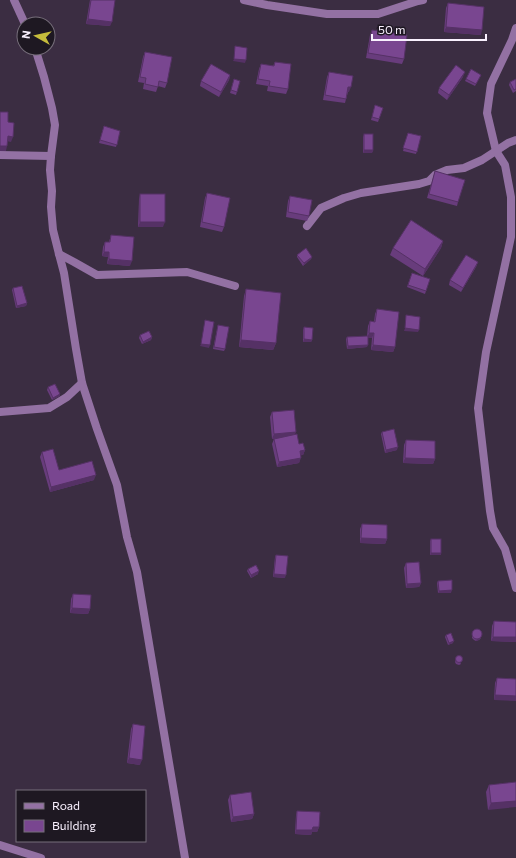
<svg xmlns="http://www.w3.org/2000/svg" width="516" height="858" viewBox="0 0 516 858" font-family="Commissioner,sans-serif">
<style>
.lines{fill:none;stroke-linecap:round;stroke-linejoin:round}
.minor{stroke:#9371a3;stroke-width:8}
.wall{fill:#683c7c}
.shaded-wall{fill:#553165}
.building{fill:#794690;stroke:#553165}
</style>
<rect width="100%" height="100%" fill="#3b2d42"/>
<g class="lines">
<!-- minor -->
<g class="minor">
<polyline points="14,0 25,24"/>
<polyline points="244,0 267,5 327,14 378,14 418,1 423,0"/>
<polyline points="516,28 512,40 491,84 487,113 496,151 505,165 511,197 511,237 486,352 478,408 490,511 493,528 505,549 516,588"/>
<polyline points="35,48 44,77 52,108 55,125 51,156 50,170 52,191 51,207 53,230 59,254 64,273 76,349 82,383 97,429 117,485 127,537 137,572 185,858"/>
<polyline points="0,155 51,156"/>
<polyline points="307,226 321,208 344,198 361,193 419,184 429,181 435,175 447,170 464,168 482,160 508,143 516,140"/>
<polyline points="59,254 74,262 97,275 187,272 235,286"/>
<polyline points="0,412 49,408 67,397 82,383"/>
<polyline points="0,845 41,858"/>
</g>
</g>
<!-- wall -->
<g class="wall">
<polygon points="90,0 115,0 110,26 86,24"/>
<polygon points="448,3 481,35 444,32 446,8"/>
<polygon points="372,30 404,59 402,64 366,58 370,35"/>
<polygon points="145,52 167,83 165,88 158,86 156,92 143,89 144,83 138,82 143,57"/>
<polygon points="275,62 288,89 286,94 267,91 268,86 256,84 259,69 261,64 273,66"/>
<polygon points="329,72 349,92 348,92 346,99 345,103 323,100 327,77"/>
<polygon points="230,75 229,80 219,97 200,86 201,81"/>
<polygon points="481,75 475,86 465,81 466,79"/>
<polygon points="463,77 447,100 438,93 439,88"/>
<polygon points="234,79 240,81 236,95 230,93"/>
<polygon points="516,79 516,91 513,93 509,85 510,82"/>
<polygon points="375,105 383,108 378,122 371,120"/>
<polygon points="104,126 120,131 116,147 99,143"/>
<polygon points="408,133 421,136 416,154 403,151"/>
<polygon points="364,134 373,150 372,153 363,153 363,137"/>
<polygon points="435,171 458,202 457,206 427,198"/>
<polygon points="207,193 224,227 222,232 200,227 205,198"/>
<polygon points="140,194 163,227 138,227 139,199"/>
<polygon points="290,196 309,216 307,221 286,217 288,201"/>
<polygon points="111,235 130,266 107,264 108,257 102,256 103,247 105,242 109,242"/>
<polygon points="443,241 441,248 423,276 390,255 393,248"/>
<polygon points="297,255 312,257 311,259 303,266 297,257"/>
<polygon points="478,262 476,267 461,292 449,285 450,280"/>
<polygon points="412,273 430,279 425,294 407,287"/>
<polygon points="13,288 27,303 26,306 16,308 12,290"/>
<polygon points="246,289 276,343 273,350 239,347 244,296"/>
<polygon points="377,309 395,347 393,352 371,350 372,338 368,338 367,347 347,349 346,339 347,337 367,336 368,326 370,321 374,322 375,314"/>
<polygon points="218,325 225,349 224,351 213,349"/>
<polygon points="304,327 312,340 311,342 303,342 303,330"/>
<polygon points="140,335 152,337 151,340 142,344 139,338"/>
<polygon points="48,387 60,396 52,400 47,390"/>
<polygon points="272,412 295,435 299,444 305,450 303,455 301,455 299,463 277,467 272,444 274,439 272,439 270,417"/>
<polygon points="382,432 397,450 385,453 381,434"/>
<polygon points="406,440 435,459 433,464 403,463 404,445"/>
<polygon points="42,452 59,470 94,480 50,492 40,457"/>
<polygon points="362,524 387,539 385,544 360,543 360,529"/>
<polygon points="431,539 441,553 441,555 430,555 430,541"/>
<polygon points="276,555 285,578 273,577 275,557"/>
<polygon points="406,563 421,583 419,587 406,588 404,568"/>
<polygon points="248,569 258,574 251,578 247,571"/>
<polygon points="438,581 451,593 438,593 437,583"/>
<polygon points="73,594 90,609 88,614 70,613 71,599"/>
<polygon points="494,621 516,642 491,641 492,626"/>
<polygon points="473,632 481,638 479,640 476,641 474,640 472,638 472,635"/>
<polygon points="446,635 453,643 448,645 445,637"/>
<polygon points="457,657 461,664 459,665 456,664 455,662"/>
<polygon points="497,678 516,679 494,700 495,683"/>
<polygon points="133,724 140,765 127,763 131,729"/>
<polygon points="516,782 488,810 486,792 489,785"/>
<polygon points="230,795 254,814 252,819 231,822 228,800"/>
<polygon points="297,811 319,827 317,832 312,832 311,835 295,834 296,815"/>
</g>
<!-- shaded-wall -->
<g class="shaded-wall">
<polygon points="88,19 112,22 110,26 86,24"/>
<polygon points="446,27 482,30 481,35 444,32"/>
<polygon points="234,59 246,60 245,63 233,61"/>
<polygon points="465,72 463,77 447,100 449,95"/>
<polygon points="230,75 229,80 219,97 221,92"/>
<polygon points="348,87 351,87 349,92 347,92"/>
<polygon points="8,136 13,137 11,142 6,141"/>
<polygon points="0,146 7,146 6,151 0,151"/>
<polygon points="364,150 373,150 372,153 363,153"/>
<polygon points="140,222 165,222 163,227 138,227"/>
<polygon points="443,241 441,248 423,276 425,269"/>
<polygon points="104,252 109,252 108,257 102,256"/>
<polygon points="312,257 311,259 303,266 304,263"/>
<polygon points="109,259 132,261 130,266 107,264"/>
<polygon points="478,262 476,267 461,292 463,288"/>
<polygon points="27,303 26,306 16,308 17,306"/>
<polygon points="405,328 419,330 418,332 404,331"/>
<polygon points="369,333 374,333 372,338 367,338"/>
<polygon points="152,337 151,340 142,344 143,342"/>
<polygon points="304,339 312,340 311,342 303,342"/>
<polygon points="241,340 276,343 273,350 239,347"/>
<polygon points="201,344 210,345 209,348 200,346"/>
<polygon points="368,345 367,347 347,349 348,346"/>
<polygon points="373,345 395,347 393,352 371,350"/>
<polygon points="60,394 60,396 52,400 53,398"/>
<polygon points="296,432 294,437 272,439 274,434"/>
<polygon points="398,447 397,450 385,453 386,450"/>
<polygon points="305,450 303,455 298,456 300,451"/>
<polygon points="301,458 299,463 277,467 279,462"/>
<polygon points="405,458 435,459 433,464 403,463"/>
<polygon points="96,475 94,480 50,492 51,487"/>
<polygon points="361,538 387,539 385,544 360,543"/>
<polygon points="431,553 441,553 441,555 430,555"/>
<polygon points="259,571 258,574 251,578 251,575"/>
<polygon points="274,574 286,575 285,578 273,577"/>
<polygon points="421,583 419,587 406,588 407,584"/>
<polygon points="452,590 451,593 438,593 439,591"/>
<polygon points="72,608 90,609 88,614 70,613"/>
<polygon points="482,635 479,640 476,641 477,639"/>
<polygon points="493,637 516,637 516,642 491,641"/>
<polygon points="454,641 453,643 448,645 449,643"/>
<polygon points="495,695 516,696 516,701 494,700"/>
<polygon points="129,758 142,760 140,765 127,763"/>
<polygon points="516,801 516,807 488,810 491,803"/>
<polygon points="254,814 252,819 231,822 233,817"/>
<polygon points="313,827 319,827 317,832 312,832 311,835 295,834 296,830"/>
</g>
<!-- building -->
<g class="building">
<polygon points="91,0 115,0 112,22 88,19"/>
<polygon points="448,3 484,7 482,30 446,27"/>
<polygon points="372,30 407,35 404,59 368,53"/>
<polygon points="235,46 247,48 246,60 234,59"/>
<polygon points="145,52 172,57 167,83 159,81 158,87 145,84 146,78 140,77"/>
<polygon points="275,62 291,64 288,89 269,86 270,81 258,79 261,64 274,66"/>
<polygon points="211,64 230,75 221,92 201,81"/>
<polygon points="456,65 465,72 449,95 439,88"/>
<polygon points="471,69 481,75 476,84 466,79"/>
<polygon points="329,72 353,76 351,87 348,87 346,99 325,95"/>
<polygon points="234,79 240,81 237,92 231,90"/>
<polygon points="516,79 516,89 514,90 510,82"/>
<polygon points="375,105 383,108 379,119 372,117"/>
<polygon points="0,112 8,112 8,122 14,123 13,137 8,136 7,146 0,146"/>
<polygon points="104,126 120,131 117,145 100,140"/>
<polygon points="408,133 421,136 417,152 403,148"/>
<rect x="364" y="134" width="9" height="16"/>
<polygon points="435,171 465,180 458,202 429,194"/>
<polygon points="207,193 230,198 224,227 202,222"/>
<rect x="140" y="194" width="25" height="28"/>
<polygon points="290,196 312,200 309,216 288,212"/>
<polygon points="411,220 443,241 425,269 393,248"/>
<polygon points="111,235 134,237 132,261 109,259 109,252 104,252 105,242 110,242"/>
<polygon points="306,248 312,257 304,263 297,255"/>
<polygon points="466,255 478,262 463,288 450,280"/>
<polygon points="412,273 430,279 426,291 408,285"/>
<polygon points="22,286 27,303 17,306 13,288"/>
<polygon points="246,289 281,293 276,343 241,340"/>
<polygon points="377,309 399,312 395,347 373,345 374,333 369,333 370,321 375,322"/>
<polygon points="406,315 420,317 419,330 405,328"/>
<polygon points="205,320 214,322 210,345 201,344"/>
<polygon points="218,325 229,327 225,349 214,347"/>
<polygon points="304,327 313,328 312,340 304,339"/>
<polygon points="149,331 152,337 143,342 140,335"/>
<polygon points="368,336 368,345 348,346 347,337"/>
<polygon points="55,384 60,394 53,398 48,387"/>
<polygon points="294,410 296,432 274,434 272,412"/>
<polygon points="394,429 398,447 386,450 382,432"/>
<polygon points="297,434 299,444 303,443 305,450 300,451 301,458 279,462 274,439"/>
<polygon points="406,440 435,441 435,459 405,458"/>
<polygon points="53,449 59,470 92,461 96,475 51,487 42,452"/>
<polygon points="362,524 387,525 387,539 361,538"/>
<rect x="431" y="539" width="10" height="14"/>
<polygon points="276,555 288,556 286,575 274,574"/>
<polygon points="419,562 421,583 407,584 406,563"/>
<polygon points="256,565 259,571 251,575 248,569"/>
<polygon points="452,580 452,590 439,591 438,581"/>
<polygon points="73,594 91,595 90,609 72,608"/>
<polygon points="494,621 516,622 516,637 493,637"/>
<circle cx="477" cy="634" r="5"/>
<polygon points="451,633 454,641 449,643 446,635"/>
<circle cx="459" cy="659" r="3.5"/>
<polygon points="497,678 516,679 516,696 495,695"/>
<polygon points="133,724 145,726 142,760 129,758"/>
<polygon points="516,782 516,801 491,803 489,785"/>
<polygon points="251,792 254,814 233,817 230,795"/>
<polygon points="297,811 320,812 319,827 313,827 312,830 296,830"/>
</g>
<!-- legend -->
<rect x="16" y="790" width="130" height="52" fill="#1e1822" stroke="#766e7a"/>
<rect x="24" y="803" width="20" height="6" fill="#9371a3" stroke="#766e7a"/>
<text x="52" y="810" font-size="12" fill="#f9f0fe">Road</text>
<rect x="24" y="820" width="20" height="12" fill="#794690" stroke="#766e7a"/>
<text x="52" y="830" font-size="12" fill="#f9f0fe">Building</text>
<!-- north arrow -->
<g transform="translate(36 36) rotate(278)"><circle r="19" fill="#1e1822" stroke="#766e7a"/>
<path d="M0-3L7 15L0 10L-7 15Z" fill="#c6bc3c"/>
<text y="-6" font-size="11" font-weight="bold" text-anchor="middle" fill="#f9f0fe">N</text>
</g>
<!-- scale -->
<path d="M372 34v6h114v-6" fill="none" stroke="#f9f0fe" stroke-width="2"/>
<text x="378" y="34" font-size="12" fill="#f9f0fe" stroke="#1e1822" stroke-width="3" paint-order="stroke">50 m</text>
</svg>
